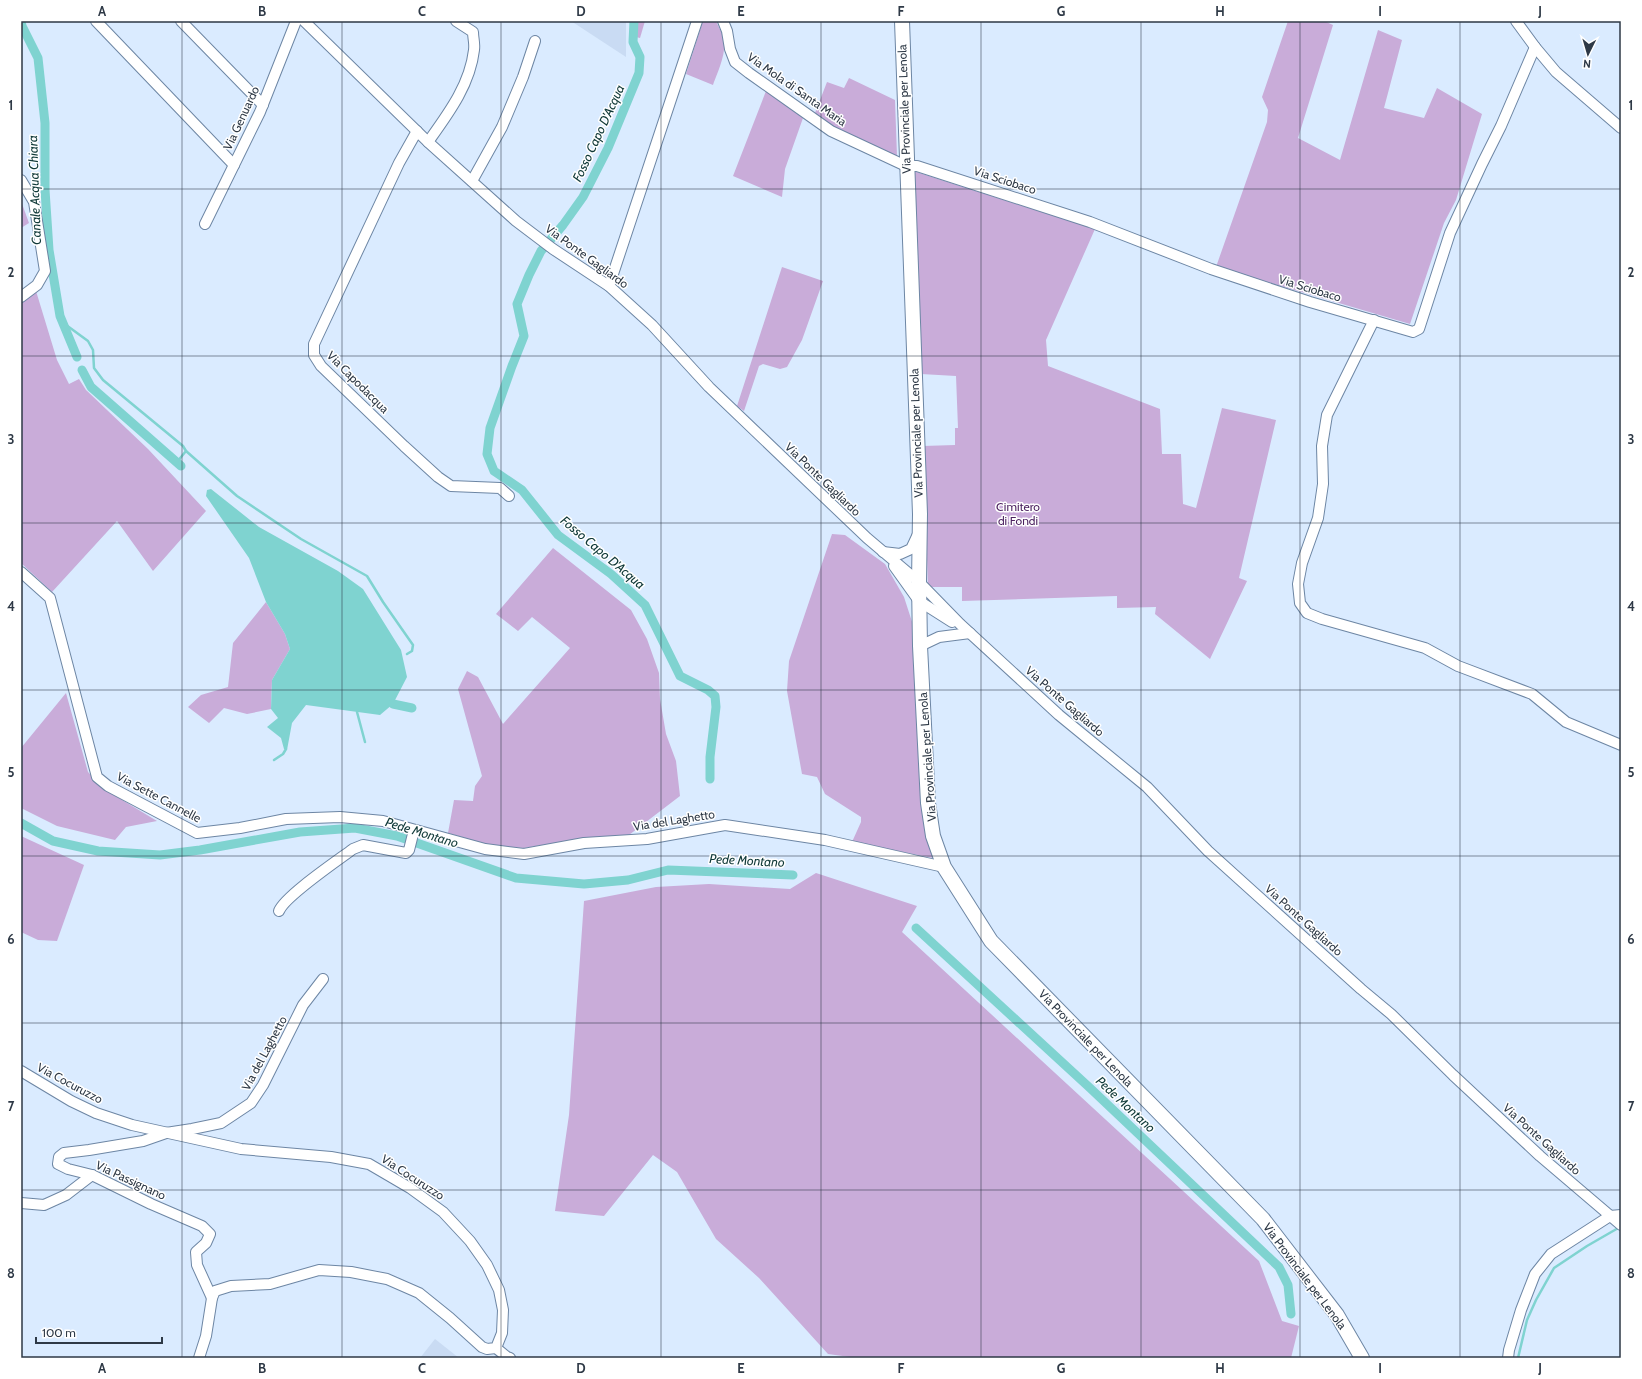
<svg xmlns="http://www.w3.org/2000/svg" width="1642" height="1379" viewBox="0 0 1642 1379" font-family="Cabin,sans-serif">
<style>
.built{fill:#c9dbf3}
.green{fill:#c9acd9}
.water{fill:#7fd3d0}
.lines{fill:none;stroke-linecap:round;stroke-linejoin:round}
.stream{stroke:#7fd3d0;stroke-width:2.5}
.canal{stroke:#7fd3d0;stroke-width:9}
.minor-casing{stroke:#6d86a4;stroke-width:12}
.secondary-casing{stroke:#6d86a4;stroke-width:16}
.minor{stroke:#fff;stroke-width:10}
.secondary{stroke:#fff;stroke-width:14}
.grid{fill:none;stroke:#2e3946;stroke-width:1;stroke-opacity:0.55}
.labels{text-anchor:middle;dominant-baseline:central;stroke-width:3;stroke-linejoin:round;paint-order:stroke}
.street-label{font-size:12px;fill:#2e3946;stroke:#fff}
.park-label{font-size:12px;fill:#4b215f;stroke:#fff}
.water-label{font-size:13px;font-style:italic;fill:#103938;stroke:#fff}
.neatline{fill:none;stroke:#2e3946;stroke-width:1.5}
.grid-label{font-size:13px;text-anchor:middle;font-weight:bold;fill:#2e3946}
</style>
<rect width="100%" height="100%" fill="#daebff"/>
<!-- built -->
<g class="built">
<polygon points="571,21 626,21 626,57"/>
<polygon points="435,1339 459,1358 420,1358"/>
</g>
<!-- green -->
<g class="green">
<polygon points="637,21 645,21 640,38 636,37"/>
<path d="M703,21h13c2,5 5,10 7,14 5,16 -5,36 -10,50l-27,-11z"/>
<polygon points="1288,21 1324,21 1333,25 1298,138 1340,160 1378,30 1402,40 1384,108 1424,118 1437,88 1482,114 1456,200 1444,223 1410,324 1216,267 1267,122 1268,110 1262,97"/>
<polygon points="849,78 895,100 897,156 833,128 815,113 827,82 844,88"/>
<polygon points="766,91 803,118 785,169 782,197 733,176"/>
<polygon points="913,171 1095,229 1046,340 1048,366 1160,409 1162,454 1181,454 1183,504 1196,508 1222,408 1276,420 1239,578 1247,581 1210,659 1155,614 1156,607 1117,608 1117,596 962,601 962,587 928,587 923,446 955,445 955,428 958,428 956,376 921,374"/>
<polygon points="21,201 29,223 21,228"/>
<polygon points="782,267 823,281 802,340 787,367 780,369 763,364 759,366 744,411 737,406"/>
<polygon points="36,291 57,360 69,384 79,379 86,390 148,449 206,511 153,571 117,521 52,592 21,563 21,304"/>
<polygon points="832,534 845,535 885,564 904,597 915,631 925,831 933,858 852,842 861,822 861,817 825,794 817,777 802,774 787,691 789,661"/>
<polygon points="553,548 631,610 647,639 659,673 660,699 666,734 676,761 680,796 629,835 567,841 524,848 493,846 448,833 454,800 473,801 475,786 482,776 458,689 467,671 478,677 503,724 570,648 532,617 518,631 496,614"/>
<polygon points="266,602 285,634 290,649 272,680 271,709 247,714 224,708 209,723 188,707 201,695 228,687 233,643"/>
<polygon points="66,693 88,772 104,789 157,821 126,827 115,840 57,826 21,808 21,748"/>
<polygon points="21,836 84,865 57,941 38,940 21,932"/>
<polygon points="816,873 917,906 902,932 1259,1261 1282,1321 1299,1326 1291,1358 857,1358 828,1354 759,1278 716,1239 677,1172 653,1155 604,1216 555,1211 569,1115 584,901 656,887 709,884 790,889"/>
</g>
<!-- water -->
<polygon class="water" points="211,489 259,527 338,571 363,589 401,650 407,677 393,704 380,715 306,705 292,723 287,750 284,749 281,738 267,727 278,718 271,709 272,680 290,649 285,634 266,602 249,558 206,496 207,490"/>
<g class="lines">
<!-- stream -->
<g class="stream">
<polyline points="62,322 88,341 93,350 94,368 103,380 183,446 186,451 177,462"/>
<polyline points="186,451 237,496 301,539 367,576 383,602 413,645 412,651 407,654"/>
<polyline points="357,712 365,742"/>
<polyline points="274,760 283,754 286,749"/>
<polyline points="1518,1358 1527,1320 1536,1300 1554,1268 1587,1246 1620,1227"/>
</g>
<!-- canal -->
<g class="canal">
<polyline points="21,21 22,26 38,58 45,123 45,190 49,250 60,316 77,357"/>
<polyline points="634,21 633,42 640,57 639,73 608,148 583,197 563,225 541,251 529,275 517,304 524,336 512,366 490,428 487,454 494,471 522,490 558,535 611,574 645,605 680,676 708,690 715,696 716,707 710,757 710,779"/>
<polyline points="82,370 91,387 181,466"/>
<polyline points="393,704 412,708"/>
<polyline points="21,823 53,841 98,851 160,855 200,850 300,832 355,828 397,836 516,878 584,884 628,880 668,870 793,875"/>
<polyline points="916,928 1090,1088 1279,1267 1288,1285 1291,1314"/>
</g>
<!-- minor casing -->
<g class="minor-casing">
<g id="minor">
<polyline points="96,21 234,165"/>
<polyline points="181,21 263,105"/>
<polyline points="304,21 428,142 516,221 553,249 609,286 652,325 709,387 867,538 919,582 960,624 1059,715 1147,787 1208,851 1361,989 1391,1014 1453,1075 1540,1156 1621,1225"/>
<polyline points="723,21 727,31 730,49 735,62 749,73 831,131 906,166 917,166 1090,222 1211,269 1310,302 1413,332 1419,329 1450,233 1482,164 1501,126 1535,47"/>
<polyline points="1516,21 1535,47 1556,72 1621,128"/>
<polyline points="417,131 399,163 314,344 314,355 321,366 404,446 438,477 451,486 500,488 509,496"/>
<path d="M428,142c20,-28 42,-57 46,-92 1,-6 -1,-12 -1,-18l-17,-11"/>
<polyline points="21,180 34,202 45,271 37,285 21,297"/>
<polyline points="472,181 502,127 523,77 535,41"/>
<polyline points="205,224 260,112 296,21"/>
<polyline points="609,286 697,21"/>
<polyline points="1374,320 1327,415 1322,446 1323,484 1318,518 1302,563 1298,584 1300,603 1307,613 1322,619 1425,648 1458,666 1532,694 1566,722 1621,745"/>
<polyline points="883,552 900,554 911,549 918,534"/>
<polyline points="894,566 919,601 952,622"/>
<polyline points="21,572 50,598 97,777 108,786 197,833 240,828 286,819 340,817 383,821 485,849 524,854 584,843 647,839 725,825 825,840 944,867"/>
<polyline points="920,646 939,637 970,633"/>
<path d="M279,911c6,-15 58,-50 74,-62l10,-4 43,8 3,-3 5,-20"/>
<polyline points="21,1071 71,1101 96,1113 132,1125 241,1149 331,1157 369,1164 410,1188 443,1212 470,1241 487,1265 499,1290 503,1310 502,1333 496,1348 487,1349 482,1347 450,1318 419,1293 387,1279 351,1272 319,1270 270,1284 231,1286 215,1291 212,1298 206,1336 199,1358"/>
<polyline points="21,1203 44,1205 66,1195 92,1175"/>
<polyline points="212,1298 197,1265 196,1252 206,1243 210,1234 202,1226 151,1204 92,1175 68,1169 58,1164 59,1157 64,1153 89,1150 143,1141 166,1133 192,1129 221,1123 251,1103 263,1085 303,1005 323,979"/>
<polyline points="496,1348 507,1357 510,1358"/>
<polyline points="1508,1358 1509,1350 1521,1310 1535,1274 1551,1254 1610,1216 1621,1215"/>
</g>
</g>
<!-- secondary casing -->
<g class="secondary-casing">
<polyline id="secondary" points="902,21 920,514 919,582 920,646 928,803 933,836 944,867 991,941 1263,1219 1337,1315 1362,1358"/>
</g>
<!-- minor -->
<use href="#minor" class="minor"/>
<!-- secondary -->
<use href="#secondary" class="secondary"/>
</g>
<!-- grid -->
<path class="grid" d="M182,21v1337M342,21v1337M501,21v1337M661,21v1337M821,21v1337M981,21v1337M1141,21v1337M1300,21v1337M1460,21v1337M21,189h1600M21,356h1600M21,523h1600M21,690h1600M21,856h1600M21,1023h1600M21,1190h1600"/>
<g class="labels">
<!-- street labels -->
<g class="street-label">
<text transform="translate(797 89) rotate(35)">Via Mola di Santa Maria</text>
<text transform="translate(904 109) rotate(-92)">Via Provinciale per Lenola</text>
<text transform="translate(241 118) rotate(-65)">Via Genuardo</text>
<text transform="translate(1005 180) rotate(18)">Via Sciobaco</text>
<text transform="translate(587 256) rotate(36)">Via Ponte Gagliardo</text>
<text transform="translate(1310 288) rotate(17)">Via Sciobaco</text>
<text transform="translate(358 382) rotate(45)">Via Capodacqua</text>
<text transform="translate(916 433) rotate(-92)">Via Provinciale per Lenola</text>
<text transform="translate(823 479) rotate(44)">Via Ponte Gagliardo</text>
<text transform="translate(1065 701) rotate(41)">Via Ponte Gagliardo</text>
<text transform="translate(927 757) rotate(-94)">Via Provinciale per Lenola</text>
<text transform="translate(159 797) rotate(28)">Via Sette Cannelle</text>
<text transform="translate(674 820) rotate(-9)">Via del Laghetto</text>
<text transform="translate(1304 920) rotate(42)">Via Ponte Gagliardo</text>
<text transform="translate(1086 1038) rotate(46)">Via Provinciale per Lenola</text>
<text transform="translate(264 1053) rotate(-62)">Via del Laghetto</text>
<text transform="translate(70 1083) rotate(28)">Via Cocuruzzo</text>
<text transform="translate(1542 1139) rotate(42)">Via Ponte Gagliardo</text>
<text transform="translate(413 1177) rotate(33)">Via Cocuruzzo</text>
<text transform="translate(131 1180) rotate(25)">Via Passignano</text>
<text transform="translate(1305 1276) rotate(53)">Via Provinciale per Lenola</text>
</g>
<!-- park labels -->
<g class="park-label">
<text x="1018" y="506">Cimitero<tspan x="1018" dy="14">di Fondi</tspan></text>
</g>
<!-- water labels -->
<g class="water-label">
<text transform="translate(598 133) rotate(-65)">Fosso Capo D'Acqua</text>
<text transform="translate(34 190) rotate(-92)">Canale Acqua Chiara</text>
<text transform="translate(603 552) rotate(40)">Fosso Capo D'Acqua</text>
<text transform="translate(422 832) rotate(17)">Pede Montano</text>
<text transform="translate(747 860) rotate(3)">Pede Montano</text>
<text transform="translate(1126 1104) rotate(43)">Pede Montano</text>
</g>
</g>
<!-- border -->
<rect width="1642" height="1379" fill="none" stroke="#ffffff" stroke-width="44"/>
<!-- north arrow -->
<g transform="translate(1588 54) rotate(185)" stroke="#ffffff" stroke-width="3" paint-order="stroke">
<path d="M0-3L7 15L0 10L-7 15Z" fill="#2e3946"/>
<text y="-6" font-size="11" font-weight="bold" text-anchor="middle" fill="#2e3946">N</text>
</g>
<!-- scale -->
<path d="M36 1337v6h126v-6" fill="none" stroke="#2e3946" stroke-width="2"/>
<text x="42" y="1337" font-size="12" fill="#2e3946" stroke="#ffffff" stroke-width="3" paint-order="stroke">100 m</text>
<rect x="22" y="22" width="1598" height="1335" class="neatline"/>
<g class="grid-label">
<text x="102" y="16">A</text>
<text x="262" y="16">B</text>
<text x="422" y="16">C</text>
<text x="581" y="16">D</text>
<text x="741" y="16">E</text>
<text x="901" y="16">F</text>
<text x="1061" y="16">G</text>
<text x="1220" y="16">H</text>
<text x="1380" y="16">I</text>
<text x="1540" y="16">J</text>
<text x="11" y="110">1</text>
<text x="1631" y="110">1</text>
<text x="11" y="277">2</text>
<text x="1631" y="277">2</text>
<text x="11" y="444">3</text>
<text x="1631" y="444">3</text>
<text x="11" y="611">4</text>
<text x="1631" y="611">4</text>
<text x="11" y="777">5</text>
<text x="1631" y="777">5</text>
<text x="11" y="944">6</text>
<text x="1631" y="944">6</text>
<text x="11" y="1111">7</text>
<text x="1631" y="1111">7</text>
<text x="11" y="1278">8</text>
<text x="1631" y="1278">8</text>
<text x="102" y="1373">A</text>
<text x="262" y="1373">B</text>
<text x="422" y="1373">C</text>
<text x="581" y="1373">D</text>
<text x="741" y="1373">E</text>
<text x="901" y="1373">F</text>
<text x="1061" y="1373">G</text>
<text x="1220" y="1373">H</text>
<text x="1380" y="1373">I</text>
<text x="1540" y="1373">J</text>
</g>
</svg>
